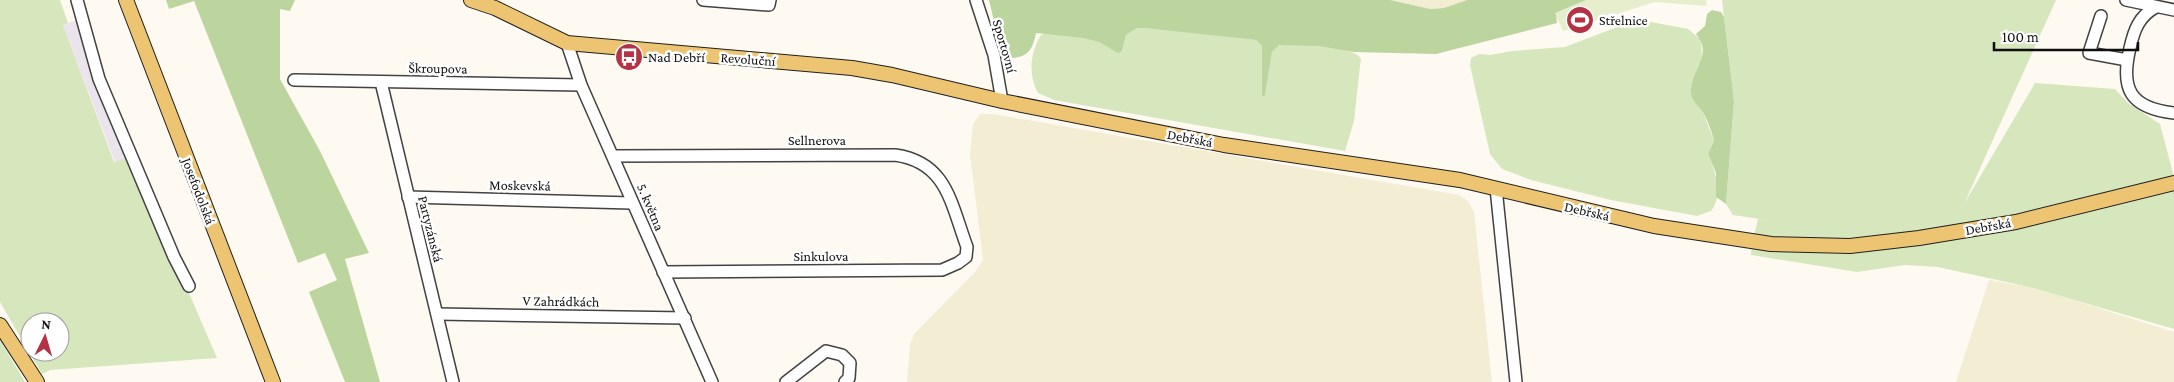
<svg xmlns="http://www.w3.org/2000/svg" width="2174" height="382" viewBox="0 0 2174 382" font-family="'Crimson Pro',serif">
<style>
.industrial{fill:#ebe4ec}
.farmland{fill:#f2edd3}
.green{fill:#d6e6bd;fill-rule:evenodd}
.forest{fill:#bcd59e}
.pitch{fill:#e6eece}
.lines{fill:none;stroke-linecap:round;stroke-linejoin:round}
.minor-casing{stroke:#424242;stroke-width:14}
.major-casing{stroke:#202020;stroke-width:16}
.minor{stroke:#fff;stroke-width:11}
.major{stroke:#edc472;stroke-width:14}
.labels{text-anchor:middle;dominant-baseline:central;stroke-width:5;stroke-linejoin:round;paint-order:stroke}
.poi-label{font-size:14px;fill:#0f0f0f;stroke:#fff;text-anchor:start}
.street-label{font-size:14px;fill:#0f0f0f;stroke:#fff}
</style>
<rect width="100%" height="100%" fill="#fefaf1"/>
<!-- industrial -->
<polygon class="industrial" points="79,19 130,157 115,162 63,25"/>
<!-- farmland -->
<g class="farmland">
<polygon points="1390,0 1467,0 1444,8 1430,9"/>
<polygon points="980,114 993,114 1459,195 1468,201 1474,212 1492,382 907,382 910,344 914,334 975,272 983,260 970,154 973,124"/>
<polygon points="1989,280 2029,287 2073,300 2174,332 2174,382 1956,382"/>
</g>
<!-- green -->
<g class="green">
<path d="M0,0h60l8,23 -5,2 51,137 16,-5 87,201 -167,12 -8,4 -42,-72zM30,322h30v30h-30z"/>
<polygon points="1722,0 2056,0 1964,204 2035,83 2115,89 2128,103 2160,124 2174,177 2013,219 1888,240 1753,240 1758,219 1774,221 1733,215 1726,204 1734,101"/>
<path d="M1651,22l37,7 13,11 1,19 -10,23 -1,11 13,22 10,26 -6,13c7,17 16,40 3,57l-14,5 -86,-16 -80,-20 -29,-11 -12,-15 -20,-89 1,-7 8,-4 11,1 22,-4 53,-4 55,-21z"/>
<path d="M1137,28h19l100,12 6,6v50h3l7,-44 4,-6c15,-4 78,-1 85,13l-1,7 -6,55 -9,30 -291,-51 -16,-7c-10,-18 -8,-41 3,-58 15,-5 40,1 55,6 10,3 16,8 26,10l4,-16z"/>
<polygon points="2174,186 2174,329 2029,287 1938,267 1905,265 1857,272 1751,255 1752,243 1850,248"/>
<polygon points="0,340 25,382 0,382"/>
</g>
<!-- forest -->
<g class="forest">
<polygon points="166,0 295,0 290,11 280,9 280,79 320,151 369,253 345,259 380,382 345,382 309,292 337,280 325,253 298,263 194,1 169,9"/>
<path d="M989,0h401l40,9 14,-1 23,-8h120l-31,13 1,10 -121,31 -82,-2 -35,-6 -40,-1 -7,7 -7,44h-3v-50l-6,-6 -110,-12h-9l-11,7 -4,16 -4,2 -19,-11 -15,-4 -48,-5c-3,15 -7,24 -24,25 -15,-14 -18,-39 -23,-58z"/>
<path d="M1712,10l9,2 3,5 10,84 -8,103 -10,-7v-24l-8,-19 6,-13c-2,-8 -5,-17 -9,-25 -5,-10 -15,-15 -14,-27 2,-21 22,-35 5,-55l9,-8 2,-12z"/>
</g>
<!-- pitch -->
<polygon class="pitch" points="1586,0 1706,0 1707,6 1655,2 1563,31 1555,13"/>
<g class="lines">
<!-- minor casing -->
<g class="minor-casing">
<g id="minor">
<polyline points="77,0 99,79 174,257 189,286"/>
<polyline points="703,0 769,5 770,0"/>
<polyline points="976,0 994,55 1002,101"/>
<polyline points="2126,0 2174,10"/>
<path d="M2156,7c-17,9 -22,23 -26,41 -10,41 0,60 44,65"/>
<polyline points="2101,16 2089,53 2127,60"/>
<polyline points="567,43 581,85 712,382"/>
<polyline points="294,80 581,85"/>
<polyline points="381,82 453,382"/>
<path d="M613,156l282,-1c52,7 56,49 72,92l-1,10 -8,6 -16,7 -279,2"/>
<polyline points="1496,188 1516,382"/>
<polyline points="408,197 632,203"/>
<polyline points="438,314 685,318"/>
<polyline points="786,382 826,351 842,355 850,363 849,378 845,382"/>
</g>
</g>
<!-- major casing -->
<g class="major-casing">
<g id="major">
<polyline points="126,0 273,382"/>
<polyline points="471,0 495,8 567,43 852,68 892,75 1002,101 1224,145 1460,180 1654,226 1771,244 1850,246 1919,238 2016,222 2174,183"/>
<polyline points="0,325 37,382"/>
</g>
</g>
<!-- minor -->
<use href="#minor" class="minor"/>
<!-- major -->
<use href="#major" class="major"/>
</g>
<!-- icons -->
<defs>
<g id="stadium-disc" transform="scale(1.4375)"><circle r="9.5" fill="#b33244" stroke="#fff"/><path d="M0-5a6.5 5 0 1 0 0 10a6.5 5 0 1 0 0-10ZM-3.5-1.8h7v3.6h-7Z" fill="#fff"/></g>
<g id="bus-disc" transform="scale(1.4375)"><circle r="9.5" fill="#b33244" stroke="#fff"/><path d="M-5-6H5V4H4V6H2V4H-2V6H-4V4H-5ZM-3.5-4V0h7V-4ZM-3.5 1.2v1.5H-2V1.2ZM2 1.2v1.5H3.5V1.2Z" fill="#fff"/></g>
</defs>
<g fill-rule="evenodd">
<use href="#stadium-disc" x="1580" y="20"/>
<use href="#bus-disc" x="629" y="57"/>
</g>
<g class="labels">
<!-- poi labels -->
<g class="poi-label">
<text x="1599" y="20">Střelnice</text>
<text x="648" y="57">Nad Debří</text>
</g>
<!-- street labels -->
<g class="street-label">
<text transform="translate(1005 46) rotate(74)">Sportovní</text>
<text transform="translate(748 59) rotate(4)">Revoluční</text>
<text transform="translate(438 68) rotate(1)">Škroupova</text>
<text transform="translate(1190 138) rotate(11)">Debřská</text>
<text x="817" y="140">Sellnerova</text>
<text transform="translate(520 185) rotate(1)">Moskevská</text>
<text transform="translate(199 191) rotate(69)">Josefodolská</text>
<text transform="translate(651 207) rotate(67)">5. května</text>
<text transform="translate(1587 211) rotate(13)">Debřská</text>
<text transform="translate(1988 226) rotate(-10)">Debřská</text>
<text transform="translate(431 229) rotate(76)">Partyzánská</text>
<text x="821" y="256">Sinkulova</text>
<text transform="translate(561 301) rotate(1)">V Zahrádkách</text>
</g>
</g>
<!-- north arrow -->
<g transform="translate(45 337) rotate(5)"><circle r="24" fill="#ffffff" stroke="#9f9f9f"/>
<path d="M0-4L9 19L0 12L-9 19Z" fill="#b33244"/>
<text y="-8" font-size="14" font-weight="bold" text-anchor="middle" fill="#0f0f0f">N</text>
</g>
<!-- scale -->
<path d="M1994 42v8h144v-8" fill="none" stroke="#0f0f0f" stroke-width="2.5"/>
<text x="2002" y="42" font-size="15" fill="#0f0f0f" stroke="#ffffff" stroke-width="4" paint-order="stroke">100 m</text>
</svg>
